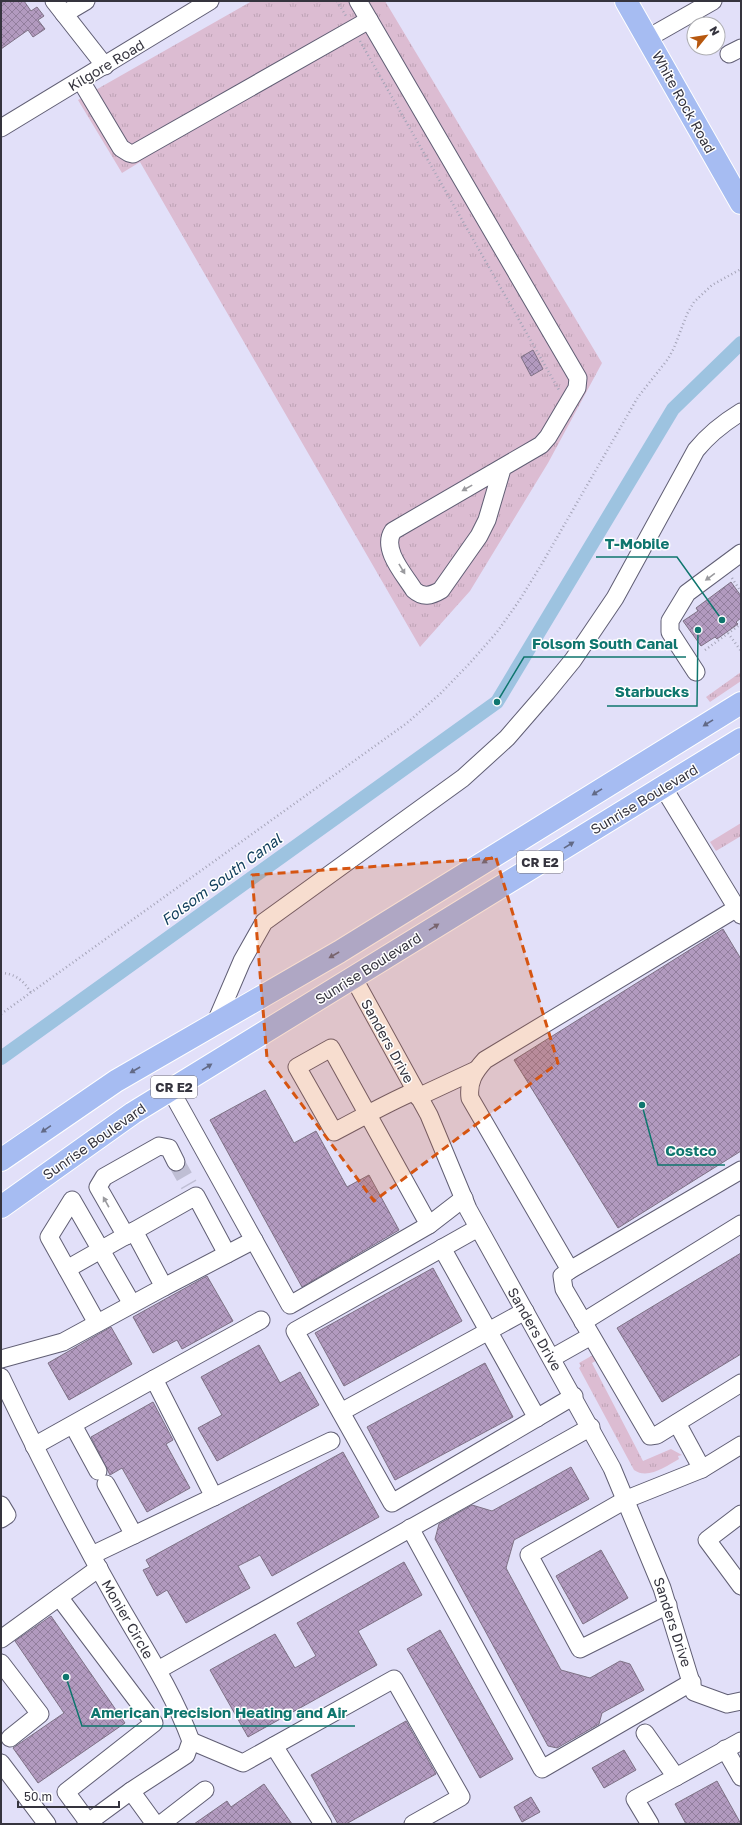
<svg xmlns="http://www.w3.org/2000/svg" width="742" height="1825" viewBox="0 0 742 1825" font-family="'Golos Text',sans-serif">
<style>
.grass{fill:url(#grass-tufts)}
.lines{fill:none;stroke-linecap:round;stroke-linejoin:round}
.canal{stroke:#9dc3e0;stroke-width:14}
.building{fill:url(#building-cross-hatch);stroke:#7e7185}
.minor-tunnel{stroke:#bfbed4;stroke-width:17;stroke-dasharray:17 8;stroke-linecap:butt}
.minor-casing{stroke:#605e74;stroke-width:19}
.major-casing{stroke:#fff;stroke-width:24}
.path{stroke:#a5a4b8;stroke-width:2.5;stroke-dasharray:1 3;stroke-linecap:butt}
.minor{stroke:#fff;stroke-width:17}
.major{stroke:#a6bcf2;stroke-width:22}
.oneway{fill:#9a9a9e}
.oneway2{fill:#626a86}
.marked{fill:#d65511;fill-opacity:0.2;stroke:#d65511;stroke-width:3;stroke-dasharray:8 5;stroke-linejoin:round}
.labels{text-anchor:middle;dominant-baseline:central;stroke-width:3;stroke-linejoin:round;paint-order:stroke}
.shield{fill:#fff;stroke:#727178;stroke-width:1}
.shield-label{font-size:13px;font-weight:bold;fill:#35343e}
.street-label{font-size:14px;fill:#35343e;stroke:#fff}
.water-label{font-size:15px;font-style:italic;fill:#13405e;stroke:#fff}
.leader{fill:none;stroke:#0f766e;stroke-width:1.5}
.callout-dot{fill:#0f766e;stroke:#fff;stroke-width:1.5}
.callout-label{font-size:15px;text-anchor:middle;font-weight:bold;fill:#0f766e;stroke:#fff;stroke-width:3;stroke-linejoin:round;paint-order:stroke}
</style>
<defs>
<pattern id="grass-tufts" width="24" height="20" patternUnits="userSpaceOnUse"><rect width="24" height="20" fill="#dcbcd2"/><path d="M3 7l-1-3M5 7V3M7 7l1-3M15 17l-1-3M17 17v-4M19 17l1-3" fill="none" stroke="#bda2b5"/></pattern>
<pattern id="building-cross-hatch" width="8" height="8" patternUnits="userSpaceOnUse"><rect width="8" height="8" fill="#b29abf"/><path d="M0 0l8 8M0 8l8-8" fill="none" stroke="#927e9d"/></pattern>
</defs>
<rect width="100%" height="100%" fill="#e2e0f9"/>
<!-- grass -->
<g class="grass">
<polygon points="252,1 385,1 602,363 548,463 470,591 420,647 140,162 122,173 78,100"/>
<polygon points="741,672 741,681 710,702 706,697"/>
<polygon points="741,823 741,836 716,851 710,842"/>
<path d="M593,1355l6,4 -7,4 51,98 28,-12 11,6 -4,1 1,3c-13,7 -31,21 -45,11l-55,-102 2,-2 -2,-3z"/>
</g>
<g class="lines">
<!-- canal -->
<polyline class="canal" points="1,1058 497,702 673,409 741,343"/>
</g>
<!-- building -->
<g class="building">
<polygon points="1,1 24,1 31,11 37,7 44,16 38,20 45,29 33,37 28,30 1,49"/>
<polygon points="533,350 543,369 531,376 521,357"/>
<polygon points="731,582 741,596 741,618 736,622 738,624 717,639 715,637 701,646 683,621 698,611 696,608"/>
<polygon points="723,929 741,959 741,1151 618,1228 514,1060"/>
<polygon points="265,1090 294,1143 316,1131 347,1187 369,1175 399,1230 302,1287 210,1120"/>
<polygon points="741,1253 741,1354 662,1402 617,1328"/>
<polygon points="433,1268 462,1321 344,1386 315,1333"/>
<polygon points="207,1276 233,1321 182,1349 177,1340 153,1353 133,1317"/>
<polygon points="111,1327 132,1364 69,1400 48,1363"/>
<polygon points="259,1345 280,1383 300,1372 319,1405 217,1461 198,1428 222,1415 201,1377"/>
<polygon points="485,1363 513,1417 395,1480 367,1427"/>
<polygon points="153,1402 173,1440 166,1444 190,1488 147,1512 122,1468 110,1475 91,1437"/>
<polygon points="343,1452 379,1517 272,1576 260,1555 238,1566 250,1588 186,1623 167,1590 157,1596 143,1570 150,1567 146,1560"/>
<polygon points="571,1467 589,1499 514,1540 506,1568 561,1670 590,1678 620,1661 630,1664 644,1690 602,1713 599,1724 557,1748 548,1746 435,1539 439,1524 472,1505 492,1511"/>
<polygon points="601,1550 628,1598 583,1624 556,1576"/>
<polygon points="404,1562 422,1595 358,1631 377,1665 248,1737 210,1670 275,1634 295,1668 316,1656 297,1623"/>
<polygon points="51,1616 125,1723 38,1783 13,1748 64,1713 15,1641"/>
<polygon points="440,1630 513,1759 480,1778 407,1649"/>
<polygon points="406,1721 436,1774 346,1824 338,1824 311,1775"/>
<polygon points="624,1750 636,1770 604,1788 592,1768"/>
<polygon points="717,1781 741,1824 686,1824 675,1804"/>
<polygon points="264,1784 292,1824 194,1824 227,1801 231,1807"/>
<polygon points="531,1797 540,1812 522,1822 514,1807"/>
</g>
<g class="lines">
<!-- minor-tunnel -->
<polyline class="minor-tunnel" points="176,1162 189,1185"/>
<!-- minor casing -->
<g class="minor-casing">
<g id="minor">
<polyline points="54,1 105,66"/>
<path d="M358,1l220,377 -1,10 -29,49 -7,8 -148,86c-12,18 11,43 21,59 9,8 17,6 27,0l38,-54 8,-16 15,-51"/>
<polyline points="64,14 86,1"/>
<polyline points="648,38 713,1"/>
<polyline points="729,54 741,48"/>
<polyline points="81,81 121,148 129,153 133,154 369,20"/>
<polyline points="1,128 210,1"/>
<polyline points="696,672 670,632 670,621 687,593 741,553"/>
<polyline points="663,787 741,915"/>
<polyline points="353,977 429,1115 468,1209 612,1468 662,1588 694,1692 727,1704 741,1701"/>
<path d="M215,1024l27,-63 22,-39 199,-144 44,-40 39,-45 27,-33 42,-62 81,-148c13,-16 27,-27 45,-38"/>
<path d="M170,1089l120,216 139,-80 -98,-177 -34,19 37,65c27,-14 53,-29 81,-41"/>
<polyline points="418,1097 476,1070"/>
<polyline points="741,1170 570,1270 562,1276 564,1289 650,1436 657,1435 741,1383"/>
<polyline points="429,1225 464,1198"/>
<polyline points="478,1228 295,1331 392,1503 574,1396"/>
<polyline points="126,1236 98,1187 104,1177 159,1146 169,1148 176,1162"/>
<polyline points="442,1248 537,1418"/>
<polyline points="67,1269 134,1231"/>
<path d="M570,1270l-100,-172c-2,-16 4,-26 15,-38l252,-152"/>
<polyline points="164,1287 254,1240"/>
<polyline points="583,1322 741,1224"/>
<polyline points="97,1323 49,1237 72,1200 132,1304"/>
<polyline points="552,1358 591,1336"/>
<polyline points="1,1359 63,1342 164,1287 134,1231 196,1196 227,1254"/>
<path d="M1,1377c36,76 75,152 117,226 26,45 55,89 73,138l-5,14 -55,36 -45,33"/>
<polyline points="154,1379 261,1320"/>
<polyline points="341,1412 525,1311"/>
<polyline points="677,1423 702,1469"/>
<polyline points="73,1425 98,1471"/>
<polyline points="34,1446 154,1379 214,1497"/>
<polyline points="106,1484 134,1535"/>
<polyline points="1,1505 7,1515 1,1519"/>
<polyline points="741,1514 707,1540 741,1586"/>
<polyline points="410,1528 542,1769 692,1682"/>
<polyline points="92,1555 331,1441"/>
<polyline points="59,1597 154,1723 66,1792 88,1822"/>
<polyline points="668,1605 580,1649 529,1555 627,1499 702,1469 741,1445"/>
<polyline points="1,1639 99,1568"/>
<polyline points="1,1663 40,1714 10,1738"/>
<polyline points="158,1670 591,1427"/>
<polyline points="645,1733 676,1777 635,1799 650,1824"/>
<polyline points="191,1741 243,1763 394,1679 461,1797 413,1824"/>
<polyline points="274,1746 323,1824"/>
<polyline points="725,1749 741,1777"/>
<polyline points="1,1763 47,1824"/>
<polyline points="676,1777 741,1741"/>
<polyline points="131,1791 155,1824"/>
<polyline points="161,1824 205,1790"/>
</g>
</g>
<!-- major casing -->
<g class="major-casing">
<g id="major">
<polyline points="626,1 741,203"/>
<polyline points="1,1160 116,1081 339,952 741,703"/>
<polyline points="1,1207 133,1113 741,739"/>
</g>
</g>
<!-- path -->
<g class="path">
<polyline points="337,1 346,16"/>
<polyline points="360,41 559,390"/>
<polyline points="732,578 741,592"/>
<polyline points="728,633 741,651"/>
<polyline points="705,650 741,624"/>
<path d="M1,973c14,0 24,9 30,20"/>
<polyline points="1,1014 407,723 440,694 470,663 497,632 519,601 540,567 638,397 668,359 674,348 687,314 694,302 712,285 741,269"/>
</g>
<!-- minor -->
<use href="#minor" class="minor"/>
<!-- major -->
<use href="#major" class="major"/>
</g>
<!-- one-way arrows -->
<defs><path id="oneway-solid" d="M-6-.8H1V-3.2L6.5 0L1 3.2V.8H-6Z"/></defs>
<g class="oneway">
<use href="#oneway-solid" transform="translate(467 488) rotate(151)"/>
<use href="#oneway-solid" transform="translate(402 569) rotate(59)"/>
<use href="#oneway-solid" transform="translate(710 577) rotate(144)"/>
<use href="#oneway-solid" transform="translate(106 1202) rotate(-119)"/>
</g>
<g class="oneway2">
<use href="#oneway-solid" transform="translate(708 723) rotate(148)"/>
<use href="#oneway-solid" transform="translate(597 792) rotate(148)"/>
<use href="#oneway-solid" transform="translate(569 845) rotate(-32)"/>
<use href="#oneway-solid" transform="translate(487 860) rotate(148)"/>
<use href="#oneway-solid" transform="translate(434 927) rotate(-32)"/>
<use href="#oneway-solid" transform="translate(334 955) rotate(150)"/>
<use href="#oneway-solid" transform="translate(207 1067) rotate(-32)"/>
<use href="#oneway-solid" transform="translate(135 1070) rotate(150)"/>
<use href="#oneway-solid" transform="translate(46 1129) rotate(145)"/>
</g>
<!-- marked area -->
<path class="marked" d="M496,858l62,205 -184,138 -107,-143 -15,-183z"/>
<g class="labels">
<!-- shield labels -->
<g class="shield">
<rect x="517" y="851" width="46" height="22" rx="3"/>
<rect x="151" y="1076" width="46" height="22" rx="3"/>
</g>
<g class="shield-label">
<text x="540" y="862">CR E2</text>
<text x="174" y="1087">CR E2</text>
</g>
<!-- street labels -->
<g class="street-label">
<text transform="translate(106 65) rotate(-31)">Kilgore Road</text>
<text transform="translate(684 102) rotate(61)">White Rock Road</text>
<text transform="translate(644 799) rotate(-31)">Sunrise Boulevard</text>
<text transform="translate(368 968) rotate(-32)">Sunrise Boulevard</text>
<text transform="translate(388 1041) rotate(61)">Sanders Drive</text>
<text transform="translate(94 1141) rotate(-35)">Sunrise Boulevard</text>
<text transform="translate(535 1329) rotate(60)">Sanders Drive</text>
<text transform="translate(128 1619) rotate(60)">Monier Circle</text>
<text transform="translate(673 1622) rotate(72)">Sanders Drive</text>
</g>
<!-- water labels -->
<g class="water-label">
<text transform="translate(221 879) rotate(-36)">Folsom South Canal</text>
</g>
</g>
<!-- callouts -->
<path class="leader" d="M722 620L677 557H596M497 702L524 657H686M698 630L697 706H607M642 1105L658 1165H725M66 1677L82 1726H355"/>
<g class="callout-dot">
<circle cx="722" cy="620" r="4"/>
<circle cx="497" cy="702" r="4"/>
<circle cx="698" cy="630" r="4"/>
<circle cx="642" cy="1105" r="4"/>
<circle cx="66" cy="1677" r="4"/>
</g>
<g class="callout-label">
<text x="637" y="549">T-Mobile</text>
<text x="605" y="649">Folsom South Canal</text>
<text x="652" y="697">Starbucks</text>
<text x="691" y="1156">Costco</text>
<text x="219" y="1718">American Precision Heating and Air</text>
</g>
<!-- border -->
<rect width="742" height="1825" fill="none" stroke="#35343e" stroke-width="4"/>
<!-- north arrow -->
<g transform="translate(706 36) rotate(60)"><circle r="19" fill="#ffffff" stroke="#aeaeb2"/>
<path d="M0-3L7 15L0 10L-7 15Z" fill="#b7580f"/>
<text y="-6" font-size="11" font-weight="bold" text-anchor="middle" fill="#35343e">N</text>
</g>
<!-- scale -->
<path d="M18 1801v6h101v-6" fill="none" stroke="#35343e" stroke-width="2"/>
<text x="24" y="1801" font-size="12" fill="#35343e" stroke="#ffffff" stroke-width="3" paint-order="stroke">50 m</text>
</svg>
